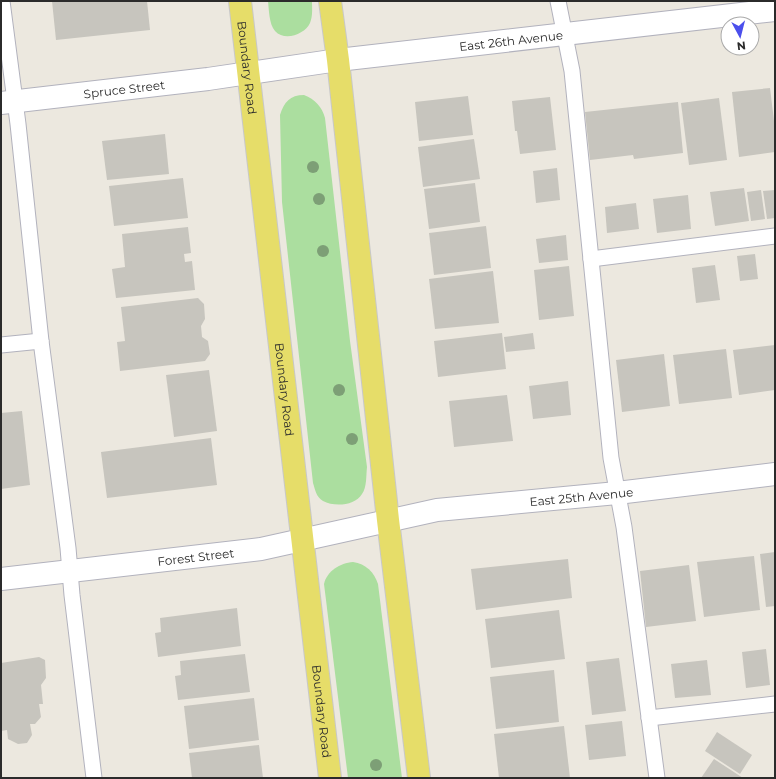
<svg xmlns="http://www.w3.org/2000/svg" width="776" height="779" viewBox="0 0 776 779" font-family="Montserrat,sans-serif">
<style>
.green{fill:#abde9f}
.building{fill:#c7c5be}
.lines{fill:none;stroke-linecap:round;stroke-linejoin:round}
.lane-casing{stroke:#b2b2bd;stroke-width:17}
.street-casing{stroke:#b2b2bd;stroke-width:24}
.primary-casing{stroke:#c8c8c8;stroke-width:24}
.lane{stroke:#fff;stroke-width:15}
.street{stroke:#fff;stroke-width:22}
.primary{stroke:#e6dd69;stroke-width:22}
.tree{fill:#7d9f76}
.labels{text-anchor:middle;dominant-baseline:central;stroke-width:3.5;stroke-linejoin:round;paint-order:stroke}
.street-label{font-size:12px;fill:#2b2b2b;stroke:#fff}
</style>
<rect width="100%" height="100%" fill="#ece8df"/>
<!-- green -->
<g class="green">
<path d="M268,1h44c0,7 1,15 -2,22 -5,11 -25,19 -35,8 -6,-7 -6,-21 -7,-30z"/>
<path d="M304,95c11,4 18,12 21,23l25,223 17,126c-1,8 0,20 -5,27 -7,12 -28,13 -39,7 -7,-4 -8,-12 -10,-18l-31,-281 -2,-87c4,-13 10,-20 24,-20z"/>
<path d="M353,562c13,2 21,10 25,22l24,194h-54l-24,-194c3,-13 16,-21 29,-22z"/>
</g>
<!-- building -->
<g class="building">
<polygon points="52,1 147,1 150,30 56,40"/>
<polygon points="770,88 775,129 775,152 739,157 732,92"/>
<polygon points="468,96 473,135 419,141 415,102"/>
<polygon points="550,97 556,150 520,154 517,131 515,131 512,101"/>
<polygon points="719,98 727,160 689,165 681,103"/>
<polygon points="678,102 683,153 634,159 633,155 590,160 585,112"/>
<polygon points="165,134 169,174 107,180 102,141"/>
<polygon points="474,139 480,179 423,187 418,147"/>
<polygon points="557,168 560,200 536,203 533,171"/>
<polygon points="183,178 188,218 114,226 109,186"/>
<polygon points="475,183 480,222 429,229 424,189"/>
<polygon points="744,188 749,221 715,226 710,192"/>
<polygon points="761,190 765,219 751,221 747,192"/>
<polygon points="775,190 775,218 767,219 763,191"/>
<polygon points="688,195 691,229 657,233 653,199"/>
<polygon points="636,203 639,229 607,233 605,207"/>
<polygon points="486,226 491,268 434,275 429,233"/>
<polygon points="188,227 191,253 184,254 185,262 192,261 195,290 116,298 112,269 125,267 122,234"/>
<polygon points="566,235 568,260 539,263 536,239"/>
<polygon points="755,254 758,279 740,281 737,256"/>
<polygon points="715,265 720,300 696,303 692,268"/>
<polygon points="569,266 574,316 539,320 534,270"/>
<polygon points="493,271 499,323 435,329 429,279"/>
<polygon points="198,298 204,304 205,319 201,326 202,337 208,341 210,354 205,361 120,371 117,342 125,341 121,307"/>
<polygon points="502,333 506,369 438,377 434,341"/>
<polygon points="533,333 535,349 506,352 504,337"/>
<polygon points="775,345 775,390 739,395 733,350"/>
<polygon points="726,349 732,398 679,404 673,355"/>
<polygon points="664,354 670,406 622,412 616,360"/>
<polygon points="209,370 217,431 174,437 166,375"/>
<polygon points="568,381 571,415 533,419 529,386"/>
<polygon points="507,395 513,441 454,447 449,401"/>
<polygon points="22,411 30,485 1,489 1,413"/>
<polygon points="211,438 217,485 107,498 101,452"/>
<polygon points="775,552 775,606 766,607 760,554"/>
<polygon points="754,556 760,610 704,617 697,562"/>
<polygon points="568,559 572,598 476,610 471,569"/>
<polygon points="689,565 696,621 646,627 640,571"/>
<polygon points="237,608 241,646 158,657 155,633 161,632 160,618"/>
<polygon points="559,610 565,659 491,668 485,619"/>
<polygon points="766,649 770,685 746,688 742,652"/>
<polygon points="245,654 250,692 178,700 175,676 181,675 180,661"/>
<polygon points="39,657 45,660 46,678 41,685 43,704 39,704 41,717 35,724 30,724 32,735 27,743 18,744 8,739 7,730 1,731 1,663"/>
<polygon points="619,658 626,711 592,715 586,662"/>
<polygon points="707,660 711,695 675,698 671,664"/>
<polygon points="554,670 559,722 496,729 490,677"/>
<polygon points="254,698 259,740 189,749 184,706"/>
<polygon points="622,721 626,756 589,760 585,725"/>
<polygon points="564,726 570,778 499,778 494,734"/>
<polygon points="717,732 752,755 740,774 705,751"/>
<polygon points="259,745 263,778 192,778 189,753"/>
<polygon points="714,759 743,778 701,778"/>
</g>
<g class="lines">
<!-- lane casing -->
<g class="lane-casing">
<g id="lane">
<polyline points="2,1 18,124 41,341 68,548 72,595 94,778"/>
<polyline points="558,1 572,71 611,458 624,527 657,778"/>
<polyline points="591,259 775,236"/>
<polyline points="1,345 41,341"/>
<polyline points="649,718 775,704"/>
</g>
</g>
<!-- street casing -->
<g class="street-casing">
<g id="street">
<path id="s1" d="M1,103l207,-24 130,-19 437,-50"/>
<path id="s2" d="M1,579l260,-30 176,-39 180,-17 158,-19"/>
</g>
</g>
<!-- primary casing -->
<g class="primary-casing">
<g id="primary">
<path id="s3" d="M240,1l90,777"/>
<polyline points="330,1 338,60 388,520 419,778"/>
</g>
</g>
<!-- lane -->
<use href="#lane" class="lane"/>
<!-- street -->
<use href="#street" class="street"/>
<!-- primary -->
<use href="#primary" class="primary"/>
</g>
<!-- trees -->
<g class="tree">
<circle cx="313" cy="167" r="6"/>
<circle cx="319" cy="199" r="6"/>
<circle cx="323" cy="251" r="6"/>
<circle cx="339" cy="390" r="6"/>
<circle cx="352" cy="439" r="6"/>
<circle cx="376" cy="765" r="6"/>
</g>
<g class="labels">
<!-- street labels -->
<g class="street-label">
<text stroke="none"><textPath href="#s1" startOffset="514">East 26th Avenue</textPath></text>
<text stroke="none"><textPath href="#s3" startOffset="67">Boundary Road</textPath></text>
<text stroke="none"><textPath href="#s1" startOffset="124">Spruce Street</textPath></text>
<text stroke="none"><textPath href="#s3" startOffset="391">Boundary Road</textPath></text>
<text stroke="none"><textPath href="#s2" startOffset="587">East 25th Avenue</textPath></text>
<text stroke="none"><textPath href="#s2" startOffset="196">Forest Street</textPath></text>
<text stroke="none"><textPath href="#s3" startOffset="715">Boundary Road</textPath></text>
</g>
</g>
<!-- border -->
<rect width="776" height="779" fill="none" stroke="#2b2b2b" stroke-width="4"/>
<!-- north arrow -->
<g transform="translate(740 36) rotate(173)"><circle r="19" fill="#ffffff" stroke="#aaaaaa"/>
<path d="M0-3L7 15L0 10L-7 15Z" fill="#4b4fec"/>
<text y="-6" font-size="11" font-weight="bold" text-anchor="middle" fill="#2b2b2b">N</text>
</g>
</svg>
